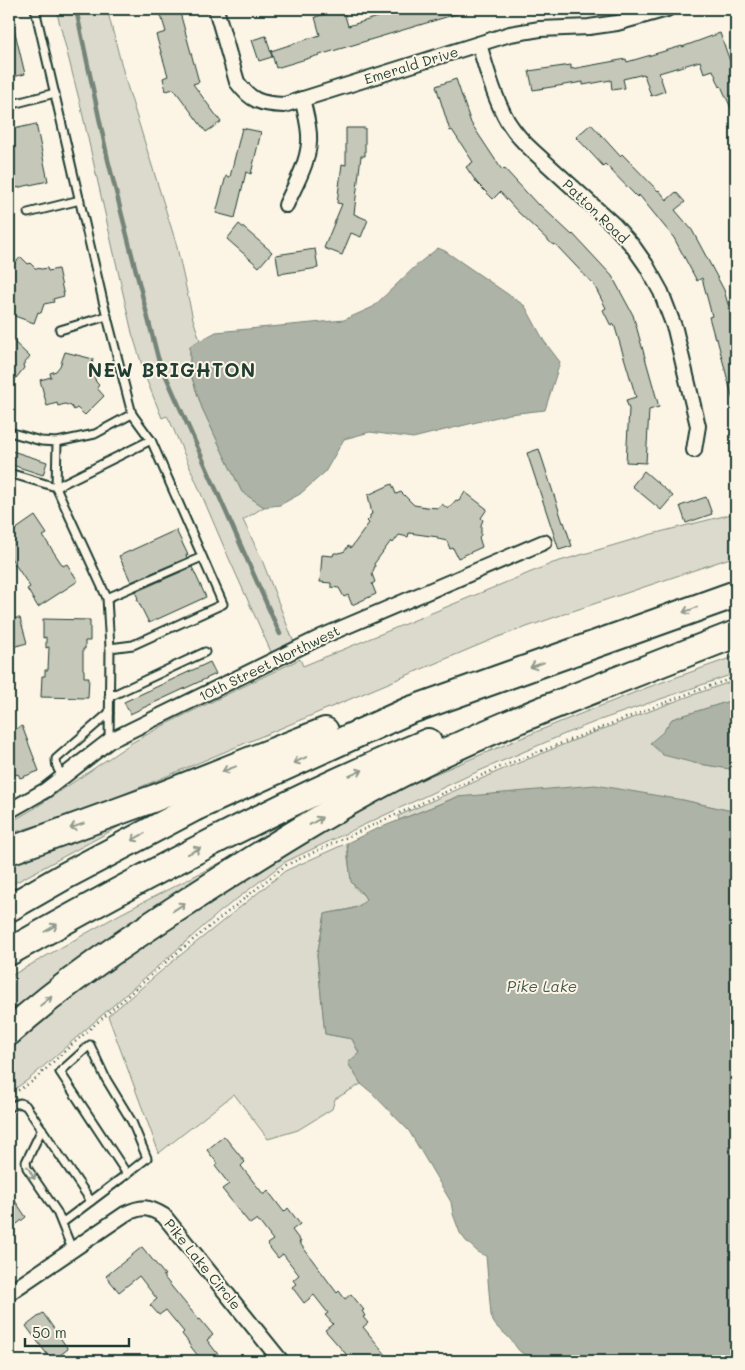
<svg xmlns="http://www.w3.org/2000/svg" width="745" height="1370" viewBox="0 0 745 1370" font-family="Mali,sans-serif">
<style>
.green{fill:#dcdacc;stroke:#7e8c80}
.water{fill:#aeb3a7;stroke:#758479}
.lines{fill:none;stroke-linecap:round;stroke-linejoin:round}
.stream{stroke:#758479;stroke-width:4.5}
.building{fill:#c5c7b9;stroke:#1f3d34}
.service-casing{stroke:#1f3d34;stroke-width:11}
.minor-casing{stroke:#1f3d34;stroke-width:18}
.motorway-casing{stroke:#1f3d34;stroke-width:30}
.path{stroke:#1f3d34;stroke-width:2.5;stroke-dasharray:1 4;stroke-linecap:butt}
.service{stroke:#fcf5e5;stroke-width:7}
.minor{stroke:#fcf5e5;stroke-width:14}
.motorway{stroke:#fcf5e5;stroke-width:26}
.oneway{stroke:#8e998c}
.labels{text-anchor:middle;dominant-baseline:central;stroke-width:4;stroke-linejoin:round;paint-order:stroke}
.street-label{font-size:14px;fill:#1f3d34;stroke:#fcf5e5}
.water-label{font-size:15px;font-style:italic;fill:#435a51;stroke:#fcf5e5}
.district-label{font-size:19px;font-weight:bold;letter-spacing:1px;fill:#1f3d34;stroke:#fcf5e5}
</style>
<rect width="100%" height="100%" fill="#fcf5e5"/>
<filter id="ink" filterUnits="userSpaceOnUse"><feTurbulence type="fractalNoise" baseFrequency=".02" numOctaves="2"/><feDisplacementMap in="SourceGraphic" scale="10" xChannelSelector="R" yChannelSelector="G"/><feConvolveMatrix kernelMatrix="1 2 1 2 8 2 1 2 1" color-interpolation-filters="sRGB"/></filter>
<g filter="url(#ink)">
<!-- green -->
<g class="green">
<polygon points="56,9 107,9 126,82 176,243 193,319 200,340 190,346 190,372 202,408 224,455 242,492 264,507 243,520 262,560 294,643 272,654 227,554 170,421 167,416 162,418 147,381 132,333 80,103"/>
<polygon points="736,513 736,556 564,614 498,637 86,810 9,834 9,823 35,808 133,742 170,722 300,659 303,666 553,563 652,534"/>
<polygon points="736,656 736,673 600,720 567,733 470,775 285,862 221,911 29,1079 9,1093 9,1052 27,1030 62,1001 273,859 376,801 432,775 560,722 646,688"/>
<polygon points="736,680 736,699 672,719 663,732 694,763 736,770 736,812 683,800 457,797 399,820 398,816 499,771 572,741 684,698"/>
<polygon points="135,818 9,886 9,858"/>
<path d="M347,843c0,9 3,36 7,43 4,7 11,7 12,15 -12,10 -27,9 -41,13l-8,41 8,79 27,5 7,14 -11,10 13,21 -26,15 -3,10 -34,21 -30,9 -34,-45 -75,59 -51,-137 64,-54 113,-91z"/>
<polygon points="253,846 9,1023 9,977 122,913"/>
</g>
<!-- water -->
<g class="water">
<polygon points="438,248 445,251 525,306 544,341 560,362 545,410 509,414 413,438 370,432 344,439 325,472 300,494 280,505 264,507 242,492 224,455 202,408 190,372 190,346 216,332 344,320 373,307 419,263"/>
<polygon points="736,699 736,770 694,763 663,755 650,743 663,732 672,719"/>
<path d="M595,785l88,15 53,12v549h-200c-4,-5 -9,-5 -14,-8 -5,-3 -7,-9 -11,-13 -8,-10 -17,-11 -20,-25l-5,-59 -7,-3 -13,-12 -6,-8 -7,-19 -2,-12 -42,-71 -38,-39 -10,-8 -13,-21 11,-10 -7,-14 -27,-5 -8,-79 8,-41c14,-4 33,-2 41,-15l-4,-6 -11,-11 -4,-39 25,-12 85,-34z"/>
</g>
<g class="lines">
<!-- stream -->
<polyline class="stream" points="76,9 108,160 158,358 280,634"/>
</g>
<!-- building -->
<g class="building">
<polygon points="159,9 179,9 199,82 193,84 221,122 206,132 174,89 166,91 163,78 168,76 156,35 166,32"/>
<polygon points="343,9 348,26 405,9 463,9 463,12 276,68 271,51 320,35 315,17"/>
<polygon points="9,24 13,24 25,74 9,78"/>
<polygon points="720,33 736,78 736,119 721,86 720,87 713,70 704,73 700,61 659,73 665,91 651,96 644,74 623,79 625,88 612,90 611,80 583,85 583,82 533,90 529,71 571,65 571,69 626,59 627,62 682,46 682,47"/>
<polygon points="266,36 272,57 259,61 252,40"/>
<polygon points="456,79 471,123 502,170 504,168 538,205 539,204 572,235 573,234 612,276 633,315 659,407 649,410 646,463 626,462 629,409 626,400 636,397 614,324 611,326 603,310 606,308 594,285 555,244 553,245 518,212 500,192 493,199 477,183 466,167 473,162 452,130 450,131 436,86"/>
<polygon points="36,124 48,181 16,188 9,154 9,130"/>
<polygon points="591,124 620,156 622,154 658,191 659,190 667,200 676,192 685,202 675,210 692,230 724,290 736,333 736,399 733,400 717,339 715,339 709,317 712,316 702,278 697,281 674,238 639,195 637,197 605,164 603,166 576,137"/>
<polygon points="242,128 261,132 251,174 246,172 235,218 216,213 226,176 230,177"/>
<polygon points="346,128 365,128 365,156 361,156 354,214 368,220 361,237 351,233 342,255 324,248 342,204 337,203 342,164 346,165"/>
<polygon points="239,224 272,252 259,267 227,239"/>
<polygon points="315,249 318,268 279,274 276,255"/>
<polygon points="21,257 28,264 30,263 35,268 42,269 47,268 48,271 58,269 64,296 53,299 54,302 44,304 41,313 38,312 34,323 9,314 12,304 9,303 10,298 9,268"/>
<polygon points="9,337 30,357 23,365 24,368 9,387"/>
<polygon points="65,352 93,359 91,369 92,370 96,382 99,385 97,388 104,396 85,415 77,408 74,410 71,406 65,404 58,406 57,403 47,406 40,380 51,377 50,373 56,371 60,366"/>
<polygon points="539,449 563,523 564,522 572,546 559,550 527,453"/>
<polygon points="9,450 47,462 43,475 9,464"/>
<polygon points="644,471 673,496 661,510 632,486"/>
<polygon points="392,484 396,494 401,492 414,505 426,507 439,508 442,504 448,509 456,500 459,501 465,492 487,509 481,518 483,520 481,525 481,535 479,537 482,547 458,558 453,548 450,549 447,541 438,539 438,537 409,533 408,537 399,535 393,543 391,541 374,564 375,566 372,574 375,582 372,584 376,594 352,605 348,595 344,597 339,588 331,587 331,583 320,582 322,555 333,556 334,553 339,553 345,551 348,546 351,548 369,523 367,521 370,518 370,515 372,514 368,495"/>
<polygon points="706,497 712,514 686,523 680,506"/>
<polygon points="35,516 47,534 43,536 63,566 67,564 78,581 38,607 27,589 30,587 9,555 9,534"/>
<polygon points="176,530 188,555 186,555 187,558 131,582 119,556"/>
<polygon points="192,567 206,597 149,623 137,599 138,598 135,592"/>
<polygon points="9,618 20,618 27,643 9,648"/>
<polygon points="43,619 90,620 90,641 85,641 85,649 83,649 83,669 84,670 84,677 89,677 88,698 41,697 42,676 45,676 45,670 48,670 49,647 46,648 46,637 43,638"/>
<polygon points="210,662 216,674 130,714 124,702"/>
<polygon points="22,726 39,771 20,778 18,774 11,776 9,770 9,732"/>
<polygon points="224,1136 245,1162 241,1166 264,1195 268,1191 284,1212 288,1208 300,1224 292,1230 301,1242 299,1242 337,1293 339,1291 345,1299 351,1294 364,1310 362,1311 365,1316 363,1317 368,1323 363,1327 391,1361 352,1361 325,1330 333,1324 325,1315 328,1313 314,1295 304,1303 292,1287 296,1284 293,1280 299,1275 283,1254 278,1258 267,1244 273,1240 257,1219 250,1224 222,1189 229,1184 215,1166 218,1164 207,1150"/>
<polygon points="9,1192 26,1217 9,1230"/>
<polygon points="142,1247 165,1275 163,1276 199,1320 200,1319 213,1335 207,1340 223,1361 202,1361 188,1343 189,1343 182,1334 184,1332 166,1310 159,1315 150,1305 157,1299 139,1276 119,1292 106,1276"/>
<polygon points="43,1313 68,1349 52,1361 26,1326"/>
</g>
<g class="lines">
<!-- service casing -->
<g class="service-casing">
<g id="service">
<polyline points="35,9 103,301 132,414 95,434 57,442"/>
<polyline points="9,105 55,93"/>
<polyline points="28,213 80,200"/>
<polyline points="60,330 107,316"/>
<polyline points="9,432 41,441 57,442 56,487 107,598 110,648 109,741"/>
<polyline points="9,473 56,487 151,440"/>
<polyline points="107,598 202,557"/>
<polyline points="110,648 133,645 223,604 151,440 132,414"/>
<polyline points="109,697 205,652"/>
<path d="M63,776c-5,-6 -7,-9 -7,-17l53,-46"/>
<polygon points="90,1045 106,1079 132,1122 147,1158 127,1174 60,1072"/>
<polyline points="9,1107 20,1103 26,1106 91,1201"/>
<polyline points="42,1129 26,1162 27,1168 57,1212 72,1249"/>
<polyline points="62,1223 127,1174"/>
</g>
</g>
<!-- minor casing -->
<g class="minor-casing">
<g id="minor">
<path d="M216,9l21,73c14,19 23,22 47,23l226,-71 30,-5 49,-2 28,-4 50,-14"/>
<path d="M479,44c7,24 16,56 29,78 7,11 16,21 26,30l80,73 18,20 14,20 15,27 14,37 23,97 -4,24"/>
<path d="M286,205c10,-22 25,-46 23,-71 -1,-12 -4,-24 -7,-35"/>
<polyline points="9,811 46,790 109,741 321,637 544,542"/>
<path d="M9,1293l116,-79c17,-8 23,-8 39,2l117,145"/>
</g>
</g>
<!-- motorway casing -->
<g class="motorway-casing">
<g id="motorway">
<polyline points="9,851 155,798 325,731"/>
<polyline points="9,908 65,876 194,808 408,711 736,594"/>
<path d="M9,952c136,-77 274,-150 419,-210"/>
<path d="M9,1032c56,-50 116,-90 179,-131 76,-49 153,-98 234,-138 47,-23 95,-43 143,-62 57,-23 114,-45 171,-67"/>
</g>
</g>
<!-- path -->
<polyline class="path" points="14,1093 33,1081 67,1049 173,956 286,865 498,768 690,693 736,677"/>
<!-- service -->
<use href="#service" class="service"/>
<!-- minor -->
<use href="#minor" class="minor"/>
<!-- motorway -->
<use href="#motorway" class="motorway"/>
</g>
<!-- one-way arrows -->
<defs><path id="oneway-shaft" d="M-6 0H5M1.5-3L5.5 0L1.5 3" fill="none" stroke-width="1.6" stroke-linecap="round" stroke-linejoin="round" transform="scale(1.25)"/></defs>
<g class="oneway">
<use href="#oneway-shaft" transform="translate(690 610) rotate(160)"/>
<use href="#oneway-shaft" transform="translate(537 665) rotate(160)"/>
<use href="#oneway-shaft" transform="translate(300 760) rotate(156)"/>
<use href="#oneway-shaft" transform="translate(229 769) rotate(159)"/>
<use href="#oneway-shaft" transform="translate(356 773) rotate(-24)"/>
<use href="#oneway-shaft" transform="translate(316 821) rotate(-31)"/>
<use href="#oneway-shaft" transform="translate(77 826) rotate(160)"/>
<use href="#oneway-shaft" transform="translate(138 837) rotate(152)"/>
<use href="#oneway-shaft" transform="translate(194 851) rotate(-27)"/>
<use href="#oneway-shaft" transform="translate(179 907) rotate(-33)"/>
<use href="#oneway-shaft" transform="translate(51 928) rotate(-30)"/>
<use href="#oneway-shaft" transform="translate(46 1001) rotate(-39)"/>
<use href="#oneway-shaft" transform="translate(31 1173) rotate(59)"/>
</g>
</g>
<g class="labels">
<!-- street labels -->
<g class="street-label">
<text transform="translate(411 65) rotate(-17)">Emerald Drive</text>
<text transform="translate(596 211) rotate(44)">Patton Road</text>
<text transform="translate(269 663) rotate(-26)">10th Street Northwest</text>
<text transform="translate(203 1264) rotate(51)">Pike Lake Circle</text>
</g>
<!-- water labels -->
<g class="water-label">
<text x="542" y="986">Pike Lake</text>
</g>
<!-- district labels -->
<g class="district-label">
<text x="172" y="369">NEW BRIGHTON</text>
</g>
</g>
<!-- margin -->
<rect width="745" height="1370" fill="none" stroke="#fcf5e5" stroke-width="30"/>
<rect x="15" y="15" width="715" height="1340" fill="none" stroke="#1f3d34" stroke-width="2" filter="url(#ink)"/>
<!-- scale -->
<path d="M25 1338v8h104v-8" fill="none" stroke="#1f3d34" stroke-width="2.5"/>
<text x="32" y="1338" font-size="15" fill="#1f3d34" stroke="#fcf5e5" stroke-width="4" paint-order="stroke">50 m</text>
</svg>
